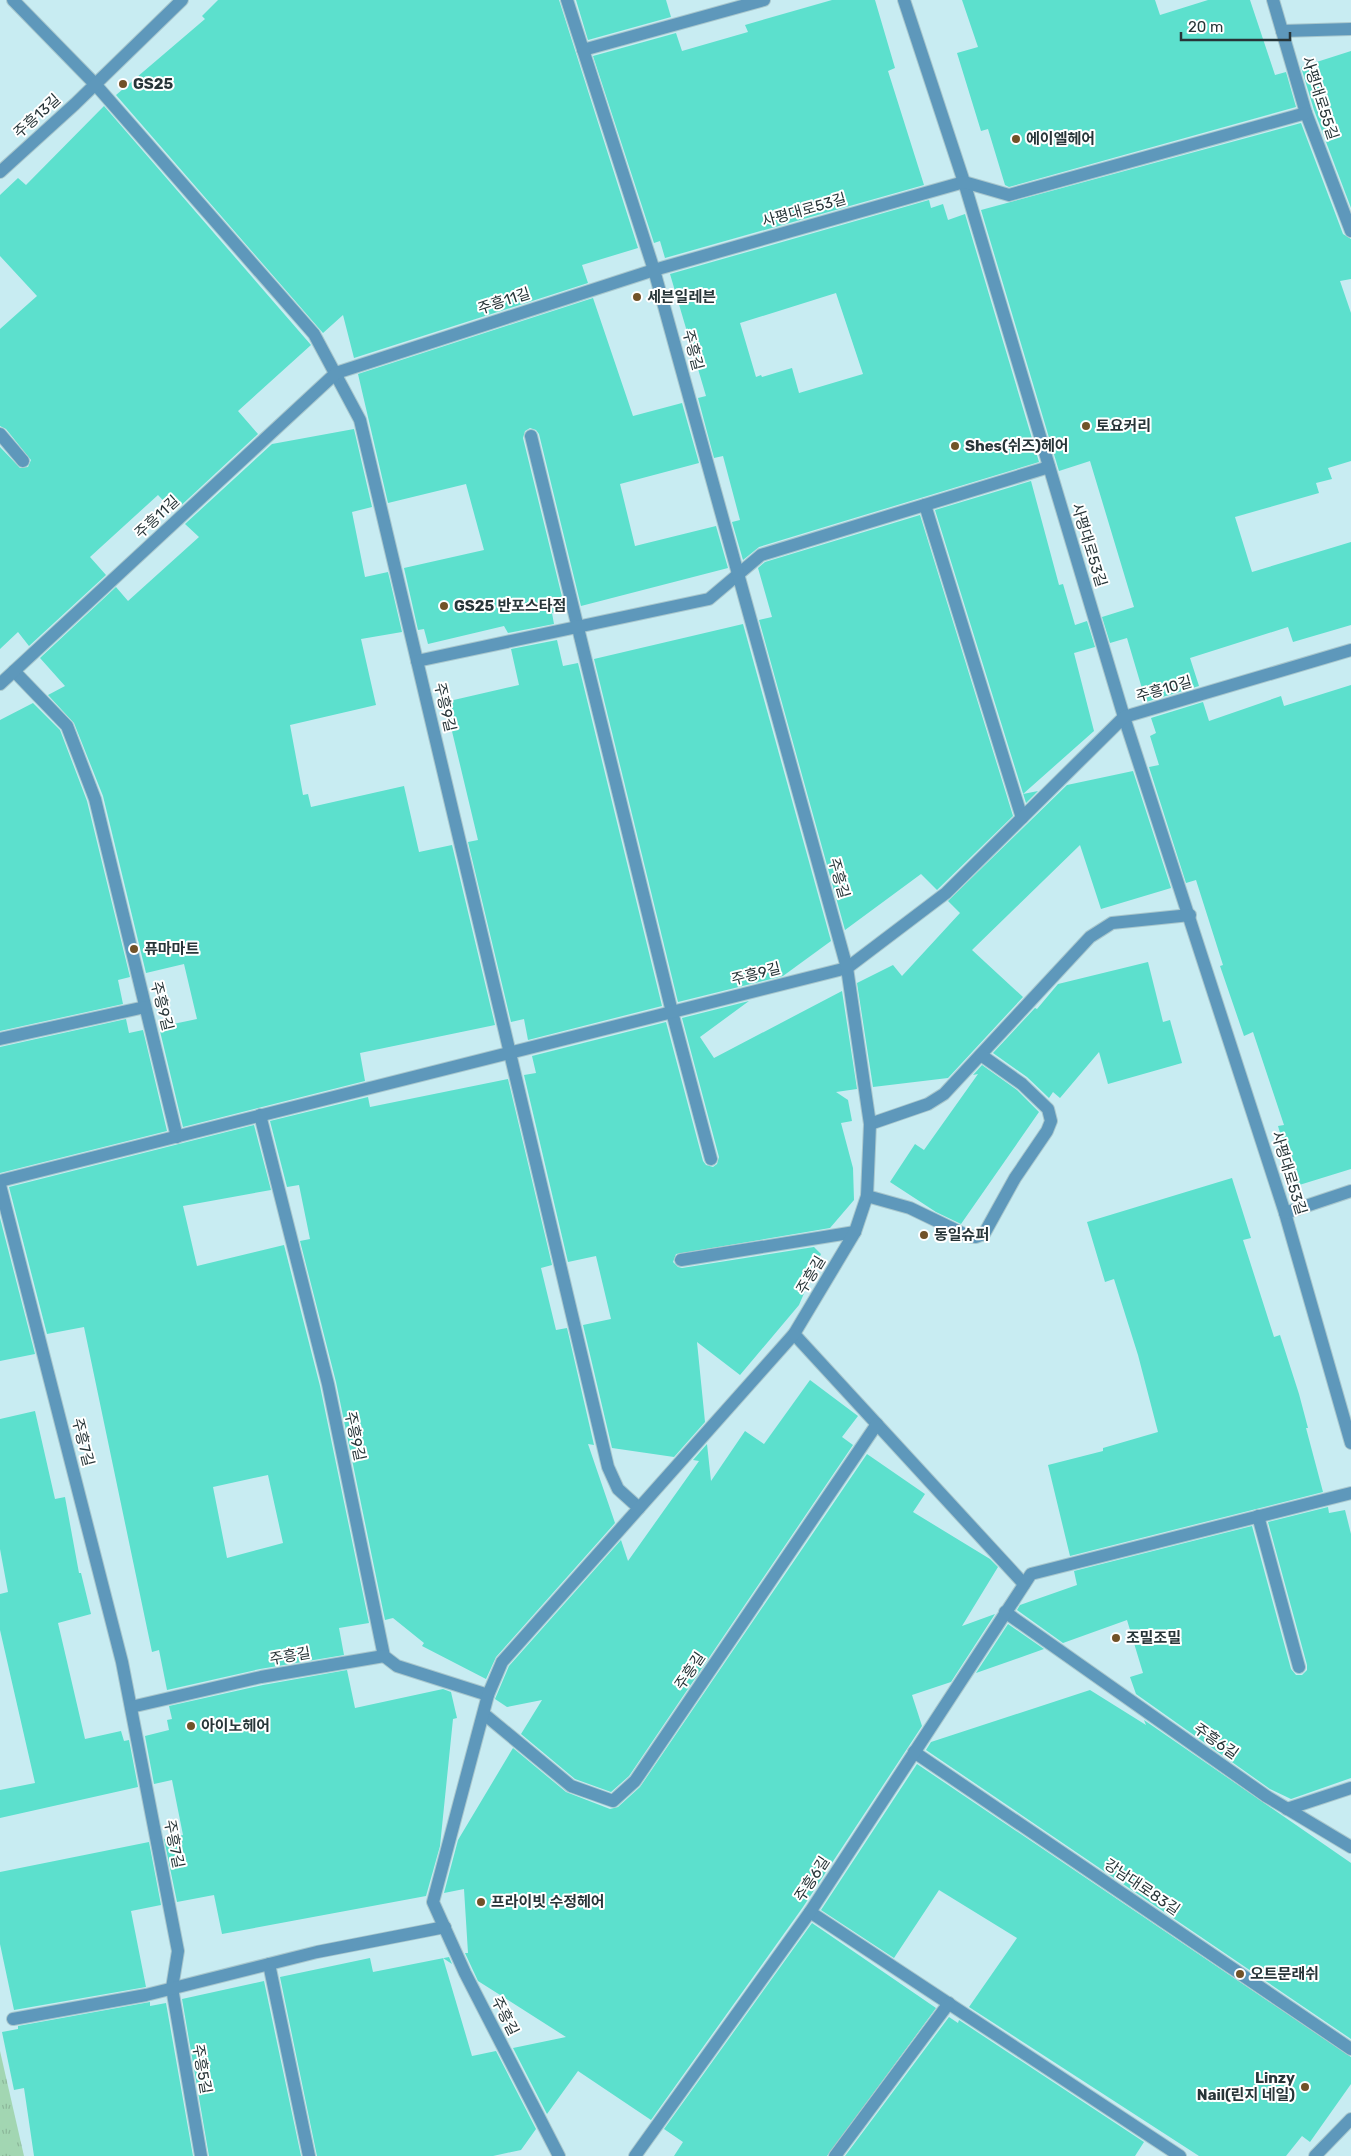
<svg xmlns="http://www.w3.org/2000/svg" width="1351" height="2156" viewBox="0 0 1351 2156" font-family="Rubik,'Noto Sans KR',sans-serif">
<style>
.grass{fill:url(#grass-tufts)}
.building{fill:#5ce0cd;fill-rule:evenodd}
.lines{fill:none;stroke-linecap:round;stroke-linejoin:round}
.minor-casing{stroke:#a8c7cd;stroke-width:14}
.minor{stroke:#5e98bb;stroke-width:12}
.poi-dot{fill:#715228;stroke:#fff;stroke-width:2}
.labels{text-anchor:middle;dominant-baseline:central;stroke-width:4;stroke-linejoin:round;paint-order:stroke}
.poi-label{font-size:15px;font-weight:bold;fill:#273538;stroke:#fff;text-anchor:start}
.street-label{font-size:15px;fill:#273538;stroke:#fff}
</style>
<defs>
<pattern id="grass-tufts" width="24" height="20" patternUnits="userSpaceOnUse" patternTransform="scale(1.25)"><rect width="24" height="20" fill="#a2d6b2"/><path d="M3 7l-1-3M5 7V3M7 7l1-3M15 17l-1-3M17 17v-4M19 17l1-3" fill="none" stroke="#8cb89a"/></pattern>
</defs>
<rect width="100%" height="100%" fill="#c8ecf2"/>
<!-- grass -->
<polygon class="grass" points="0,2051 24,2156 0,2156"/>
<!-- building -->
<g class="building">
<polygon points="218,0 559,0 638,248 582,265 588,283 354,358 343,315 323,333 116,95 205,19 202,16"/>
<polygon points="576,0 666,0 671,17 588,40"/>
<polygon points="832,0 875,0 895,68 888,71 924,185 665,258 660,241 654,243 593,56 676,33 682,51 748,32 745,25"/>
<polygon points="962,0 1155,0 1160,15 1208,0 1250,0 1275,75 1286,72 1296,107 1009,187 1005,185 988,129 981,131 957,53 978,47"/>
<polygon points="1351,51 1351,208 1314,110 1301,67"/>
<polygon points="104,106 311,345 238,411 258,434 174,512 158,495 90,557 106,575 29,646 18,632 0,649 0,447 20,468 28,467 31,460 6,429 0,426 0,329 37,296 0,256 0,195 18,178 26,185"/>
<polygon points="1301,123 1343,234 1351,239 1351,279 1340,281 1351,313 1351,461 1328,468 1332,479 1316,483 1319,493 1235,517 1252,572 1351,542 1351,625 1293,642 1288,627 1190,658 1199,686 1146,702 1127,638 1110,643 1102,617 1134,607 1090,461 1059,471 981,210"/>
<path d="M929,200l2,8 12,-4 5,16 17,-6 74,248 -280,85 -16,13 -11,-38 8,-2 -17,-64 -9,2 -16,-60 8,-2 -36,-122zM836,293l27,81 -64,19 -7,-25 -30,9 -1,-2 -5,2 -16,-54z"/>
<polygon points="593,298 633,416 682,403 699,463 620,484 635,546 716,526 728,568 581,606 539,434 536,430 530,428 525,431 523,438 565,609 552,613 554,624 508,633 504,626 428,644 424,629 418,630 404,568 484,550 466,484 388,503 358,374"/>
<polygon points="354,429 372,507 352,512 365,577 388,572 402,632 361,639 376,705 290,725 303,795 308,794 311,807 404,786 419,852 452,845 495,1025 360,1053 365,1081 183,1127 159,1027 197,1019 184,964 146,973 103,796 74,723 48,695 65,686 40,658 116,587 128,601 199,537 185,524 272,444"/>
<polygon points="1031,481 1059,585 1063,584 1075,625 1087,621 1095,647 1074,653 1094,731 1023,794 1038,791 1026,803 935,510"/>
<polygon points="920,515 1013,816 937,890 921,874 845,930 759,620 772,617 758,568 765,562"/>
<polygon points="743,624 831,941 783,976 678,1002 594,659"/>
<polygon points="557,640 563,666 578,663 662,1006 528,1040 524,1019 511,1022 468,842 478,840 445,702 519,685 511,649"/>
<polygon points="1351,685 1351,1169 1296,1186 1278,1126 1284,1125 1253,1032 1244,1036 1220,966 1223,965 1196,880 1186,883 1149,767 1159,765 1150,736 1156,733 1151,718 1203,702 1209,721 1281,696 1284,706"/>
<polygon points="33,703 60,730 87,801 130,977 118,980 123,1004 0,1031 0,720"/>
<polygon points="1133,771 1171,888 1101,909 1080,845 972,950 1023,997 948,1078 873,1087 857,983 893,965 902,976 960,913 948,901 1067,785"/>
<polygon points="1148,962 1163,1022 1170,1020 1182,1063 1108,1084 1099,1052 1060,1098 1053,1092 1049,1098 1027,1077 993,1053 1035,1008 1037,1009 1058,984"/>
<polygon points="842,991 857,1089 836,1092 848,1100 852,1121 841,1123 853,1168 854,1200 830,1228 676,1254 673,1262 678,1267 682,1268 814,1247 821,1254 799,1305 740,1375 697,1342 705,1422 674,1457 612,1448 583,1325 611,1319 596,1256 568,1262 524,1075 536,1073 532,1056 666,1022 703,1161 706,1165 713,1167 717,1164 719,1157 682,1018 749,1001 700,1037 714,1058"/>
<polygon points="126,1019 129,1033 143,1030 167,1131 0,1173 0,1047"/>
<polygon points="982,1065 1017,1090 1039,1112 961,1224 936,1212 890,1182 915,1144 924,1150 978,1074 973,1075"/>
<polygon points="508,1079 552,1265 541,1268 556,1330 567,1328 594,1445 588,1444 615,1523 496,1657 486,1679 422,1646 424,1643 393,1618 385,1620 336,1382 300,1241 310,1239 299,1185 287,1187 270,1121 368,1097 370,1107"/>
<path d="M254,1125l17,65 -88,16 14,60 87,-21 36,141 49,237 -30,5 5,27 -84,14 -93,21 -8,-40 -7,2 -68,-325 -37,7 -38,-147zM268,1475l15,68 -56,15 -14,-71z"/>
<polygon points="1232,1178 1251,1238 1243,1240 1274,1337 1280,1335 1299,1394 1308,1428 1306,1428 1323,1492 1070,1556 1048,1465 1103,1451 1103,1448 1158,1432 1138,1355 1114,1279 1105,1282 1087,1222"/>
<polygon points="0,1218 35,1354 0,1361"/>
<polygon points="810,1380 858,1416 842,1437 853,1445 629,1776 611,1792 575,1779 521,1734 542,1700 507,1707 495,1699 509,1666 621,1540 628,1561 699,1461 693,1460 707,1444 711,1481 745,1431 764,1444"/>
<polygon points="35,1411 55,1499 65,1497 79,1573 81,1573 91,1614 58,1623 85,1739 121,1731 124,1741 129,1740 138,1787 0,1818 0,1790 35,1783 0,1630 0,1594 8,1592 0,1549 0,1419"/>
<polygon points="867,1454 925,1494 913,1512 990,1559 998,1567 962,1626 995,1614 951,1682 912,1695 922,1726 803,1907 651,2120 578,2071 547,2114 513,2048 566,2037 478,1981 465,1953 468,1953 464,1889 444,1893 458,1840 513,1748 566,1792 610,1809 618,1807 640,1787"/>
<polygon points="1328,1507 1329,1513 1345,1510 1351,1534 1351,1778 1291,1799 1270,1789 1136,1694 1130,1677 1143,1673 1127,1620 1063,1643 1017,1610 1020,1605 1077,1585 1074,1571 1252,1526 1291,1669 1296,1675 1302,1675 1307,1670 1307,1665 1268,1522"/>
<polygon points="1008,1624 1044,1649 976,1673"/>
<polygon points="347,1670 355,1708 443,1689 451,1692 457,1718 453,1719 440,1846 426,1896 222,1934 214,1895 177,1902 164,1839 183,1835 172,1780 154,1784 145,1736 169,1730 167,1720 172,1719 169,1706 263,1685"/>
<polygon points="1090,1690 1146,1725 1144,1720 1351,1863 1351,2039 926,1750 931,1742"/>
<polygon points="917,1764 1351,2057 1351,2084 1310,2142 1302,2136 1286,2156 1199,2156 969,2007 1017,1938 939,1890 894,1958 821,1910"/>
<polygon points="149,1842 161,1905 131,1911 146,1987 14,2010 0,1944 0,1872"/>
<polygon points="812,1923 936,2008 827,2156 674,2156 683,2142 664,2129"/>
<polygon points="449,1957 452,1964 443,1958 472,2056 496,2051 536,2129 521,2150 493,2156 317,2156 280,1977 370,1958 373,1972"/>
<polygon points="264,1981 301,2156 209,2156 182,1999"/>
<polygon points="150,2002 150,2006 166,2003 193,2156 34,2156 24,2088 14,2090 2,2032 18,2029 18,2026"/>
<polygon points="949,2017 958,2023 959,2020 1144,2142 1135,2156 845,2156"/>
</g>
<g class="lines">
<!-- minor casing -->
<g class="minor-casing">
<g id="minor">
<polyline points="13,0 95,84 314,334 360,420 608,1467 618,1489 639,1508"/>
<polyline points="904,0 964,182 1124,717 1285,1213 1351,1443"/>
<polyline points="1273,0 1306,113 1351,231"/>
<polyline points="1282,31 1351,29"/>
<polyline points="583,50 764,0"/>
<polyline points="0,172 75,104 182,0"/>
<polyline points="0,434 23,461"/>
<polyline points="531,436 672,1012 711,1159"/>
<polyline points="925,505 1022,818"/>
<polyline points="417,661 709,599 761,555 1049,467"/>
<polyline points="14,671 67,726 95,799 177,1137"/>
<polyline points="0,684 336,373 654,270 964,182 1009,195 1306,113"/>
<polyline points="0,1039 145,1007"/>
<polyline points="260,1115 328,1384 384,1656 397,1666 488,1695"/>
<polyline points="870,1124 928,1104 944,1094 1090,937 1112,923 1190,915"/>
<polyline points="0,1181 847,968 946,893 1124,717 1351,650"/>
<polyline points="0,1185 122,1662 178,1951 172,1988 201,2156"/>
<polyline points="867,1196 910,1208 968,1236 976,1237 984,1234 1015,1178 1047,1131 1051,1121 1048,1109 1022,1084 981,1055"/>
<polyline points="1285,1213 1351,1191"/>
<polyline points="681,1260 855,1232"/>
<polyline points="794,1334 1024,1584"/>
<polyline points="1258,1516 1299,1667"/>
<polyline points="1005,1612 1266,1796 1351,1847"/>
<polyline points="131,1707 261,1677 384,1656"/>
<polyline points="484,1714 571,1786 613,1801 635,1781 877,1424"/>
<polyline points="914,1752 1351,2049"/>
<polyline points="1287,1809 1351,1788"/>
<polyline points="810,1912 1180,2156"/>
<polyline points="269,1964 309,2156"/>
<polyline points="13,2019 146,1995 317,1952 445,1927"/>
<polyline points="559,2156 465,1973 433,1902 488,1695 502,1662 794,1334 855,1232 867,1196 870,1124 847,968 654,270 567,0"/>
<polyline points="635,2156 810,1912 1031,1574 1351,1493"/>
<polyline points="835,2156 949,2003"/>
<polyline points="1315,2156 1351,2119"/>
</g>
</g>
<!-- minor -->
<use href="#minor" class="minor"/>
</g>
<!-- markers -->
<g class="poi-dot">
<circle cx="123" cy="84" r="5"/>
<circle cx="1016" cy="139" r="5"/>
<circle cx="637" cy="297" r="5"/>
<circle cx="1086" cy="426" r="5"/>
<circle cx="955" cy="446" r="5"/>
<circle cx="444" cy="606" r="5"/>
<circle cx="134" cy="949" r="5"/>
<circle cx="924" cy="1235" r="5"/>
<circle cx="1116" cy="1638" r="5"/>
<circle cx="191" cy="1726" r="5"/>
<circle cx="481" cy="1902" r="5"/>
<circle cx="1240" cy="1974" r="5"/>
<circle cx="1305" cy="2087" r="5"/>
</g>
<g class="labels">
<!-- poi labels -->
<g class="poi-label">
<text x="133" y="84">GS25</text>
<text x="1026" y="139">에이엘헤어</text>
<text x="647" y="297">세븐일레븐</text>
<text x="1096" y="426">토요커리</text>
<text x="965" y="446">Shes(쉬즈)헤어</text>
<text x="454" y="606">GS25 반포스타점</text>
<text x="144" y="949">퓨마마트</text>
<text x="934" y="1235">동일슈퍼</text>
<text x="1126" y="1638">조밀조밀</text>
<text x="201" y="1726">아이노헤어</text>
<text x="491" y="1902">프라이빗 수정헤어</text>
<text x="1250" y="1974">오트문래쉬</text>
<text x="1295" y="2078" text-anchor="end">Linzy<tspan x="1295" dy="17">Nail(린지 네일)</tspan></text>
</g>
<!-- street labels -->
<g class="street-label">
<text transform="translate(1320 98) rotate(72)">사평대로55길</text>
<text transform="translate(37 116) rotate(-42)">주흥13길</text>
<text transform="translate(804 210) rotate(-16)">사평대로53길</text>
<text transform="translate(504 301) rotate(-18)">주흥11길</text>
<text transform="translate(693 350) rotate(75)">주흥길</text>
<text transform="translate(157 517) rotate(-43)">주흥11길</text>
<text transform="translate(1089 545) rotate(73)">사평대로53길</text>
<text transform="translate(1164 689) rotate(-16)">주흥10길</text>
<text transform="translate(445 707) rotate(77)">주흥9길</text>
<text transform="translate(839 878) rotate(74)">주흥길</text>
<text transform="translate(756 974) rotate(-14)">주흥9길</text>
<text transform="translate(162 1006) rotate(76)">주흥9길</text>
<text transform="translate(1289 1173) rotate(73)">사평대로53길</text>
<text transform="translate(811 1275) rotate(-59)">주흥길</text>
<text transform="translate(355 1436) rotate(78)">주흥9길</text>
<text transform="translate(83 1442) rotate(76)">주흥7길</text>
<text transform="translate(290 1656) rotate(-10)">주흥길</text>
<text transform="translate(690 1671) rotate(-56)">주흥길</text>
<text transform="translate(1216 1741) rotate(35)">주흥6길</text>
<text transform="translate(174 1844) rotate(79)">주흥7길</text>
<text transform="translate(812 1879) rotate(-57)">주흥6길</text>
<text transform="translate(1142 1887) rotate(34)">강남대로83길</text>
<text transform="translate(505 2016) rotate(63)">주흥길</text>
<text transform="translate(202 2069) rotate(80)">주흥5길</text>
</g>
</g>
<!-- scale -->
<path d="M1181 32v8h109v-8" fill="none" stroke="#273538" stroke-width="2.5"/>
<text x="1188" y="32" font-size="15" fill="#273538" stroke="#ffffff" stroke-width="4" paint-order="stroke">20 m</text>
</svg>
